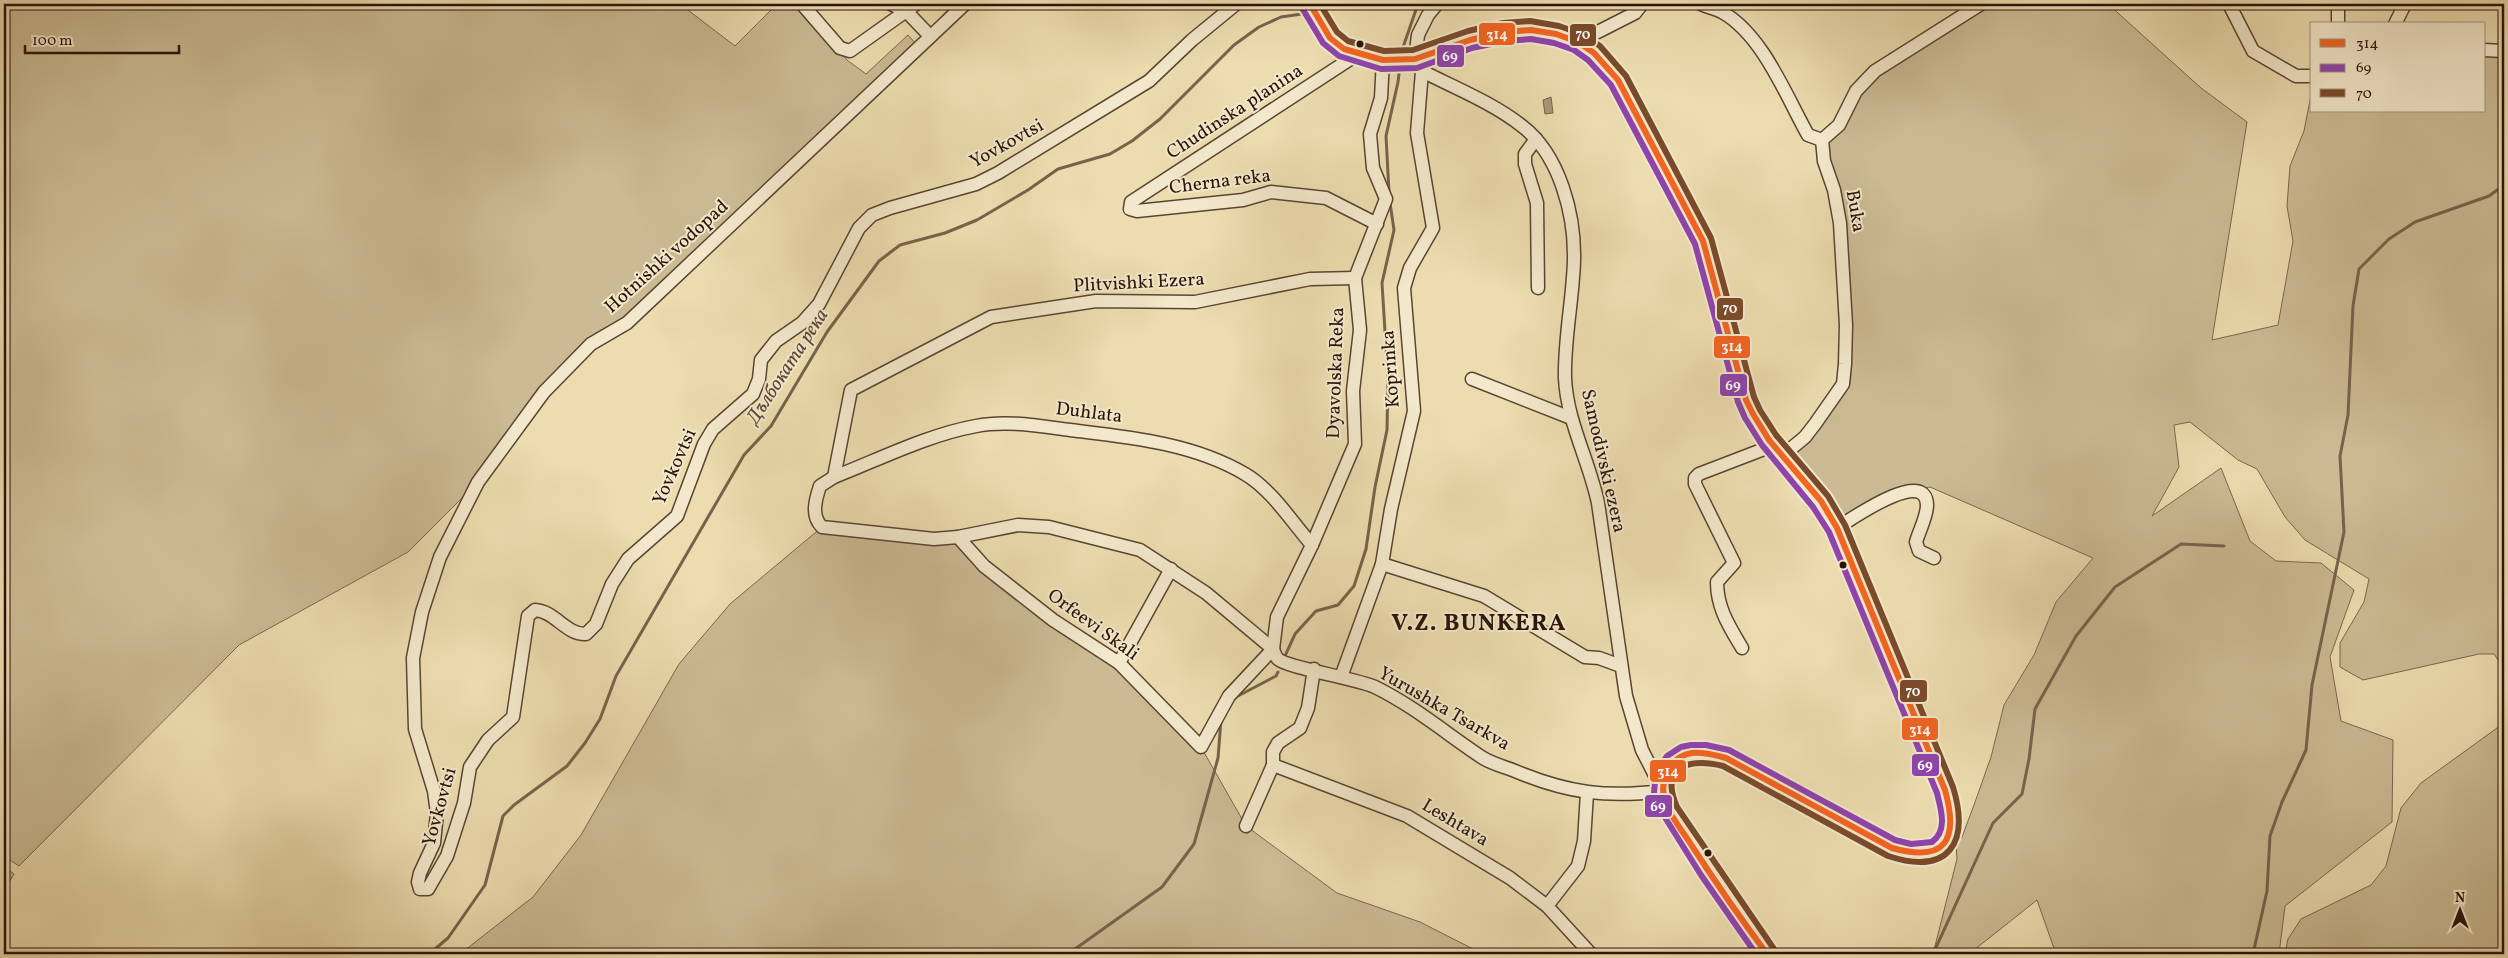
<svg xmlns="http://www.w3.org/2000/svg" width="2508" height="958" viewBox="0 0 2508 958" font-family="Vollkorn,serif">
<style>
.green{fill:#cbba93;stroke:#7a664e}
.water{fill:#aa9877;stroke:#77634b}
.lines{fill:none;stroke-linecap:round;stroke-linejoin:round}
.stream{stroke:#77634b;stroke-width:3}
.street-casing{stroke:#5a4532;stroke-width:15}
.secondary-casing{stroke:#2a1309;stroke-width:20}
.street{stroke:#f3e8cb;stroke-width:12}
.secondary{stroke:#f3e8cb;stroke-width:18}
.bus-1-casing{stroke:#f3e8cb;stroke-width:10}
.bus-2-casing{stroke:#f3e8cb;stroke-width:10}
.bus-3-casing{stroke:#f3e8cb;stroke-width:10}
.bus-1{stroke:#f26522;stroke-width:6}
.bus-2{stroke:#8e44ad;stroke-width:6}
.bus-3{stroke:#7a4b2a;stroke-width:6}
.bus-dot{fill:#2a1309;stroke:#f3e8cb;stroke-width:2}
.labels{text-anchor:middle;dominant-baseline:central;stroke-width:4;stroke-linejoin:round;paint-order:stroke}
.street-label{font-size:19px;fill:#2a1309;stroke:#f3e8cb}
.water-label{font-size:20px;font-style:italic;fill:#5d4835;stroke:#f3e8cb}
.district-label{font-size:24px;font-weight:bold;letter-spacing:1px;fill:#2a1309;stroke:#f3e8cb}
.line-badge{stroke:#f3e8cb;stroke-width:2}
.badge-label{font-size:14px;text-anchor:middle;font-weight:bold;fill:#fff}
</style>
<rect width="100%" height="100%" fill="#ecdcaf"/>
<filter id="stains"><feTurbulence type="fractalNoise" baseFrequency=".004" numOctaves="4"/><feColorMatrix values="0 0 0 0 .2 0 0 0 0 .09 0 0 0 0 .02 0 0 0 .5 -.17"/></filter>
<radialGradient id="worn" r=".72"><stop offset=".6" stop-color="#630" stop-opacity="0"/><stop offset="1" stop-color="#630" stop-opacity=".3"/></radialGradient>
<!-- green -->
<g class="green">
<polygon points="4,4 680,4 735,46 777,4 800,4 847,60 866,74 908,35 916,44 953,4 965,4 627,323 591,344 478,482 408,552 239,645 19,866 4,856"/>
<polygon points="1981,4 2108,4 2201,88 2247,122 2212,340 2278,325 2293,241 2287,206 2290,166 2304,131 2312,90 2312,111 2484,111 2484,50 2504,51 2504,669 2494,654 2479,654 2363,680 2340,667 2340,643 2364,602 2369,579 2305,540 2285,517 2257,469 2238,460 2190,422 2174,425 2179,467 2152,516 2221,468 2250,541 2276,561 2321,563 2354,590 2330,657 2341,721 2393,740 2392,822 2285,906 2279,954 2056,954 2037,900 1969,954 1933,954 1957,859 1956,844 1962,837 1974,805 1991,757 2004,705 2034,655 2056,602 2093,558 1930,487 1896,494 1837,528 1782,456 1843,384 1842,274 1822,140 1856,91"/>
<polygon points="822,527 958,537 984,566 1119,663 1201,747 1246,826 1337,893 1420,922 1483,954 460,954 533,897 581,835 679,664 730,604"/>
<polygon points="2504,723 2504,954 2285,954 2288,939 2301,919 2371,885 2386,866 2401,808 2421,783"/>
<polygon points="4,867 14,874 4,891"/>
</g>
<!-- water -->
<polygon class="water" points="1551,97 1553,113 1545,114 1543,100"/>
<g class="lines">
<!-- stream -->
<g class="stream">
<polyline points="1322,12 1330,4"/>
<polyline points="1401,53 1418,4"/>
<polyline points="1389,192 1386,136 1398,82 1400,65"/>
<polyline points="1284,658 1295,634 1316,611 1338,605 1354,586 1366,549 1375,487 1387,430 1388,380 1382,283 1394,230 1390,203"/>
<polyline points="1236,697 1276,676 1278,672"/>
<polyline points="429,954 448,938 485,885 503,816 514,805 567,766 585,743 600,719 616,676 744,455 771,426 827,332 879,261 900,245 945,233 977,220 1028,190 1058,169 1110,154 1132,141 1160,119 1234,45 1259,27 1281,17 1309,13"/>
<polyline points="1068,954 1162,887 1194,844 1218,758 1221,720"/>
<polyline points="1933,954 1993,823 2022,794 2029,759 2035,709 2076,636 2115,587 2181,544 2224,546"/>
<polyline points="2253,954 2267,891 2270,836 2282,802 2306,750 2312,685 2344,532 2340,456 2348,415 2353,306 2359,269 2389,239 2415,222 2489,196 2504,185"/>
</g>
<!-- street casing -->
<g class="street-casing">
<g id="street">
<polyline points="802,4 840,48 850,51 916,4"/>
<polyline points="891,4 907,12 930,36"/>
<path d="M965,4l-338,319 -36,21 -47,48 -66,90 -38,75 -18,55 -9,46 2,71 19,62 3,22 -3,30 -14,30 -2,9 2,7h8l19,-33 17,-53 6,-36 18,-27 25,-23 15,-101 7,-6c20,1 31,25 51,24l10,-10 16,-40 16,-25 49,-43 27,-72 9,-15 40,-35 6,-15 2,-19 15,-19 26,-18 17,-19 40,-76 13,-13 18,-7 86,-24 22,-11 151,-92 43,-41 44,-36"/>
<path d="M1701,4c7,3 15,5 21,8 41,23 64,84 86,123l14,5"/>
<polyline points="2229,4 2253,51 2296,76 2312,76"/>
<polyline points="2338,24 2338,4"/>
<polyline points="2395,24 2405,4"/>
<polyline points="1578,42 1635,13 1642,4"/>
<polyline points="2484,50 2504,51"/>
<polyline points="1358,54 1131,202 1130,209 1137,211 1243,200 1271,192 1326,198 1377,224"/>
<polyline points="1536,139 1525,154 1525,164 1537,203 1538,288"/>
<polyline points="1822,140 1839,125 1856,91 1875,71 1981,4"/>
<polyline points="1472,379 1571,418"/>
<polyline points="1782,456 1805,437 1815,424 1843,384 1845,364 1846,325 1840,223 1834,190 1824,161 1822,140"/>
<polyline points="834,477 851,390 991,317 1096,301 1195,302 1310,279 1355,278"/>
<path d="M1837,528c13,-8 89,-62 90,-23 0,12 -8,26 -11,37l3,9 15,7"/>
<polyline points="958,537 984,566 1053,620 1119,663 1201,747 1229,696 1273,649 1277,617 1312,545 1355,444 1353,391 1360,330 1355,278 1386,199 1373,168 1370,134 1381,98 1383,60"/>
<path d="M1312,545c-20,-23 -41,-56 -67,-71 -52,-31 -117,-37 -175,-44 -31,-4 -64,-10 -94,-4 -49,9 -96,33 -142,51l-14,9c-5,15 -9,30 2,41l112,12 24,-2 60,-12 31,2 91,23 66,43 67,56c1,3 2,7 5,10 7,8 80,20 97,28 39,19 73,48 108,71 10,6 22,9 32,13 53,22 91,27 148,20l-21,-41 -16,-54 -28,-193c-9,-43 -31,-81 -33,-125 -1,-39 8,-79 9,-118 1,-45 -14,-105 -52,-134 -29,-23 -67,-38 -100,-55"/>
<polyline points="1382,564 1484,596 1585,657 1599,658 1621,666"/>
<path d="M1742,648c-13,-22 -25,-40 -25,-66l17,-19 -39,-79v-6l4,-4 73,-28"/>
<polyline points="1119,663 1171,569"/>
<polyline points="1341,677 1382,564 1391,509 1414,411 1404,288 1410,268 1433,228 1417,133 1422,71 1415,59 1418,35 1428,15 1437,4"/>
<polyline points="1273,765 1407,816 1510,878 1547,906 1591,954"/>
<polyline points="1246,826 1273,765 1273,752 1278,743 1300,728 1308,708 1314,669"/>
<polyline points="1547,906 1578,866 1584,841 1587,793"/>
</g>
</g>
<!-- secondary casing -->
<g class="secondary-casing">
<path id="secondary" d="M1310,4l20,34 14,11 39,11 32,-1 55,-19 34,-8 27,-2 25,4 22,8 16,11 24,27 85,161 22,75 21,84c16,40 46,65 72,98 7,9 13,20 19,30l108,262c17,47 -2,77 -53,58l-166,-90c-19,-5 -38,-10 -53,5 -7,7 -11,18 -10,28 2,19 16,35 26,50 25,39 51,76 78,113"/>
</g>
<!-- street -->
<use href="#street" class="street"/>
<!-- secondary -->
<use href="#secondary" class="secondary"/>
<!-- bus-1 casing -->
<g class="bus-1-casing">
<path id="bus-1" d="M1310,4l20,34 14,11 39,11 32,-1 55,-19 34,-8 27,-2 25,4 22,8 16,11 24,27 85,161 43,159 7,14 16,26 52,61 16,27 108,262c14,50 1,73 -53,58l-166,-90c-11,-3 -23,-6 -34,-5 -24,4 -34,30 -26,51 6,15 18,29 26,42 24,37 49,73 75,108"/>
</g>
<!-- bus-2 casing -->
<g class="bus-2-casing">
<path id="bus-2" d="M1302,8l21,35 16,13 42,13 36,-1 55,-20 33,-7 26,-2 23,4 20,7 14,10 23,25 84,159 43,158 7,16 17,27 51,62 16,25 108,261c4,17 11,37 -5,49l-21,2 -16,-4 -166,-90 -23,-5h-15l-10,2 -14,9 -8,12 -4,14 -1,11 5,15 42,67 55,79"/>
</g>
<!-- bus-3 casing -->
<g class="bus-3-casing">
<path id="bus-3" d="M1320,4l17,28 11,9 36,10 29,-1 55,-19 35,-8 27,-2 29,5 23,8 18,12 26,30 85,162 43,159 6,13 16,25 52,61 17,29 108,262c17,56 -4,89 -65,69l-165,-90c-34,-8 -64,0 -46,41l97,142"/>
</g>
<!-- bus-1 -->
<use href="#bus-1" class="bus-1"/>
<!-- bus-2 -->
<use href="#bus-2" class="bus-2"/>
<!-- bus-3 -->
<use href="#bus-3" class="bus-3"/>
</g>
<!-- markers -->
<g class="bus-dot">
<circle cx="1360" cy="44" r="4.5"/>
<circle cx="1843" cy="565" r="4.5"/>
<circle cx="1708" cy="853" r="4.5"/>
</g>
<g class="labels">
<!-- street labels -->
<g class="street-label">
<text transform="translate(1235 112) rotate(-33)">Chudinska planina</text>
<text transform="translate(1007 144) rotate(-29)">Yovkovtsi</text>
<text transform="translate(1220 182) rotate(-7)">Cherna reka</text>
<text transform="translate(1855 211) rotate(80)">Buka</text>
<text transform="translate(667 257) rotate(-42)">Hotnishki vodopad</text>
<text transform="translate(1139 283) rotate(-3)">Plitvishki Ezera</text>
<text transform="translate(1391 369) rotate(-94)">Koprinka</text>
<text transform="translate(1336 373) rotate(-88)">Dyavolska Reka</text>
<text transform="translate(1089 413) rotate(7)">Duhlata</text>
<text transform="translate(1603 461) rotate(77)">Samodivski ezera</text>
<text transform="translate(675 467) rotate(-66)">Yovkovtsi</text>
<text transform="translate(1093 625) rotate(36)">Orfeevi Skali</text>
<text transform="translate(1444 709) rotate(30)">Yurushka Tsarkva</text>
<text transform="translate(440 807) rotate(-74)">Yovkovtsi</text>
<text transform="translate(1455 823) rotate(31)">Leshtava</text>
</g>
<!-- water labels -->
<g class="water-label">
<text transform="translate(788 367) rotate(-57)">Дълбоката река</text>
</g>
<!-- district labels -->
<g class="district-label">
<text x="1479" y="624">V.Z. BUNKERA</text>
</g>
</g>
<g class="line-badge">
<rect x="1478" y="22" width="38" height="24" rx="5" fill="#f26522"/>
<rect x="1569" y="23" width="28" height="24" rx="5" fill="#7a4b2a"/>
<rect x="1436" y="44" width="29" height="24" rx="5" fill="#8e44ad"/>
<rect x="1716" y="297" width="28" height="24" rx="5" fill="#7a4b2a"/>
<rect x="1713" y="335" width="38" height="24" rx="5" fill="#f26522"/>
<rect x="1719" y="373" width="29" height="24" rx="5" fill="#8e44ad"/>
<rect x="1899" y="679" width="29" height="24" rx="5" fill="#7a4b2a"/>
<rect x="1901" y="717" width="38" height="24" rx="5" fill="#f26522"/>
<rect x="1911" y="753" width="29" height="24" rx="5" fill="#8e44ad"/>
<rect x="1649" y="759" width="38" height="24" rx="5" fill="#f26522"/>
<rect x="1644" y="794" width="29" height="24" rx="5" fill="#8e44ad"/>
</g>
<g class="badge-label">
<text x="1497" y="39">314</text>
<text x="1583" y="39">70</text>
<text x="1450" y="61">69</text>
<text x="1730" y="313">70</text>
<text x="1732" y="351">314</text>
<text x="1733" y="390">69</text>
<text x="1913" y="696">70</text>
<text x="1920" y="734">314</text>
<text x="1925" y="770">69</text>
<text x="1668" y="776">314</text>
<text x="1658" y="811">69</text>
</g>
<!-- margin -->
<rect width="2508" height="958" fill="none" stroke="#ecdcaf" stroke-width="20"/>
<rect x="5" y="5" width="2498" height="948" fill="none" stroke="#2a1309" stroke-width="2.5"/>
<rect x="10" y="10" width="2488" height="938" fill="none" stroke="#2a1309"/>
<!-- legend -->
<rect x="2310" y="22" width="175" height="90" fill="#f3e8cb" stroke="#a3937d"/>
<rect x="2320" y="39" width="25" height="8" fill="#f26522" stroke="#a3937d"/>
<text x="2356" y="48" font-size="15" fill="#2a1309">314</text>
<rect x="2320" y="64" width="25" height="8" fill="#8e44ad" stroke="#a3937d"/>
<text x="2356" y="72" font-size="15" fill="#2a1309">69</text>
<rect x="2320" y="89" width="25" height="8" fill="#7a4b2a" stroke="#a3937d"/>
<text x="2356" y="98" font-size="15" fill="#2a1309">70</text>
<!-- north arrow -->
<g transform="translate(2460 910)" stroke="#f3e8cb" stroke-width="4" paint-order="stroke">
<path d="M0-4L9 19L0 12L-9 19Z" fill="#2a1309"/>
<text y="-8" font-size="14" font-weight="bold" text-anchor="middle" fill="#2a1309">N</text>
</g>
<!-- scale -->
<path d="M25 45v8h154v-8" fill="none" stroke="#2a1309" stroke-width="2.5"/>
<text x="32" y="45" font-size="15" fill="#2a1309" stroke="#f3e8cb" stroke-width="4" paint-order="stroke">100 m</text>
<rect width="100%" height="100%" filter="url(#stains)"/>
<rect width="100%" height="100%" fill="url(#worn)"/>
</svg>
